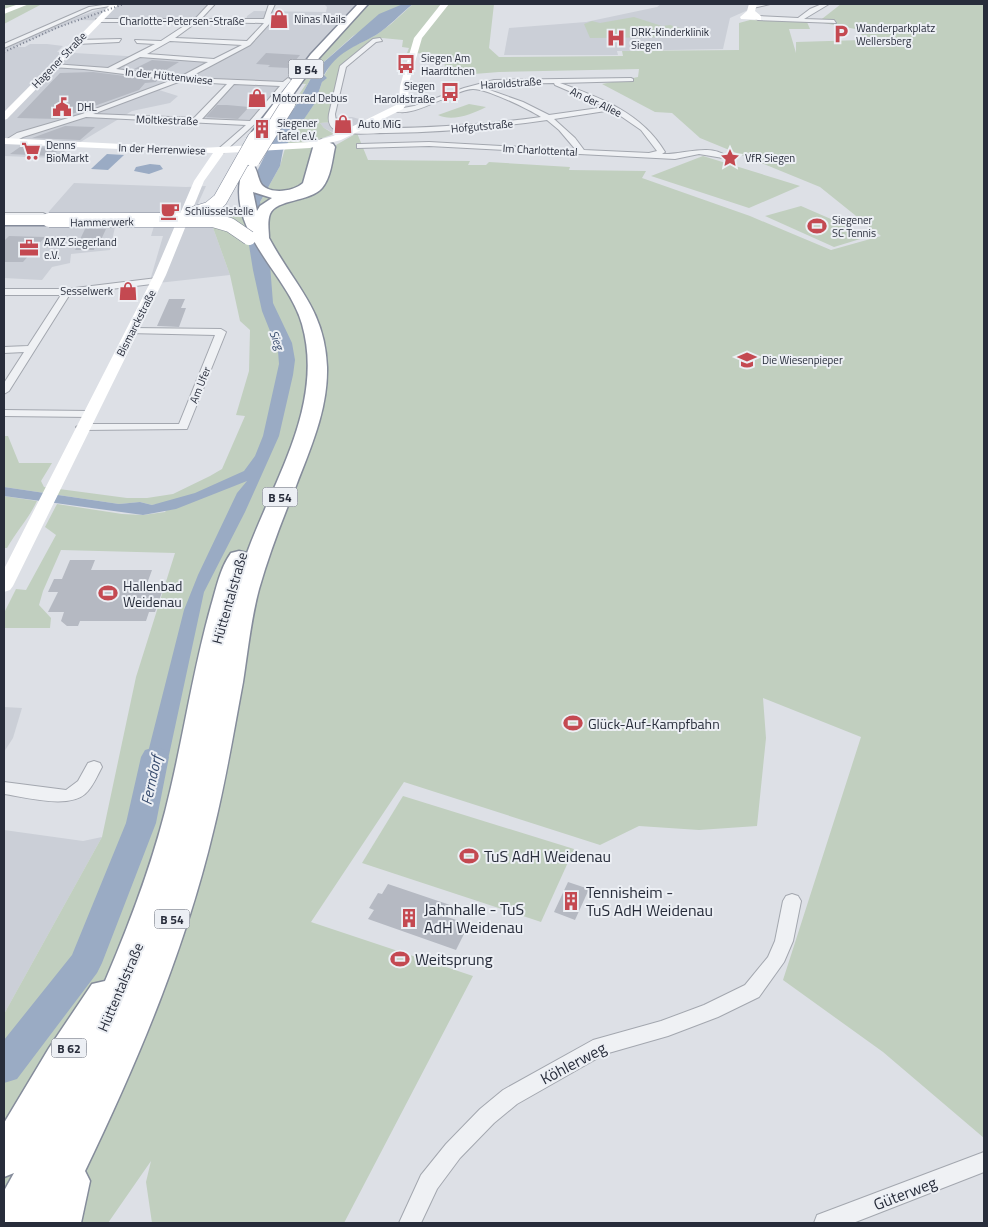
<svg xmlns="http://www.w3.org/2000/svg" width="988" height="1227" viewBox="0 0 988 1227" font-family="'Titillium Web',sans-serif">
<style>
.built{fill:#cbcfd7}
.green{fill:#c1cfbf;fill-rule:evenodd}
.water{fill:#9aabc4}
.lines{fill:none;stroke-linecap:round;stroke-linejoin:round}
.river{fill:#9aabc4;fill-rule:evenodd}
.building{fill:#b5b9c2}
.street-casing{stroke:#a3a7af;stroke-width:2}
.highway-casing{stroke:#858c9b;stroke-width:3}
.street{fill:#eff1f4;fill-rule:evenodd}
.secondary{fill:#fff;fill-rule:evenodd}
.highway{fill:#fff;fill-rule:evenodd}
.rail{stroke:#787e8e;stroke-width:2;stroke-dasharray:1 2.5;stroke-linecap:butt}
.highway-bridge-far1-casing{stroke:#858c9b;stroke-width:12;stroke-linecap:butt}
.highway-bridge-casing{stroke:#858c9b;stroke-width:15;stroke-linecap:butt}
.highway-bridge-far1{stroke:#fff;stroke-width:11}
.highway-bridge{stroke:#fff;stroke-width:14}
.labels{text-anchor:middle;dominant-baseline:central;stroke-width:4;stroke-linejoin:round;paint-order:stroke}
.far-poi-label{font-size:11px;fill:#282d3b;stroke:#eceff4;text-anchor:start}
.far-street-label{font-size:11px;fill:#282d3b;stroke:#eceff4}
.shield{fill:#eceff4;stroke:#636772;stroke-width:1}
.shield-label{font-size:12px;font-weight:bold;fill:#282d3b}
.far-water-label{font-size:12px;font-style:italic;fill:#35496c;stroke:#eceff4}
.poi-label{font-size:14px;fill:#282d3b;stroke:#eceff4;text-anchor:start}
.street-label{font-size:14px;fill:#282d3b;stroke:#eceff4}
.water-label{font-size:15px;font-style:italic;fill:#35496c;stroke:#eceff4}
.near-poi-label{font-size:16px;fill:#282d3b;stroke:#eceff4;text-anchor:start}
.near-street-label{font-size:16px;fill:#282d3b;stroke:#eceff4}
</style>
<rect width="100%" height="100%" fill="#dde0e6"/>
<!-- built -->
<g class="built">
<polygon points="115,4 212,4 193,22 77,20 15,47 25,47 30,44 47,44 63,46 57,52 213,61 248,44 267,23 283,23 286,19 246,20 247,16 254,11 326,12 327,7 325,5 275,4 357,4 250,121 197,119 230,83 182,79 159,90 178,96 170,103 132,111 54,158 4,156 4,48 60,23"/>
<polygon points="661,4 749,4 748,10 730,18 723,49 617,51 618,55 504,55 509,28 586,22 657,7"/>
<polygon points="332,117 352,117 370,122 351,131 340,129 332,132 324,128 320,123 331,122"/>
<polygon points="74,183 186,187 206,186 196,208 212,225 230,275 149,284 163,236 151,236 154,226 115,227 110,250 71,254 70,263 52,267 42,280 4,278 4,215 45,216"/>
<polygon points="4,707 22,708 13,738 4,752"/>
<polygon points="4,830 83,841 102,837 4,1014"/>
</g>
<!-- green -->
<g class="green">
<polygon points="4,4 42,4 4,24"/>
<path d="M358,4h45l-50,32 -37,33 -18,33 -13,18 -45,28 50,-66zM291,83l15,1 -25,37z"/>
<polygon points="413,4 494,4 489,48 499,57 623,56 622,51 739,50 739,23 750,20 807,22 810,29 789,29 796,53 796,42 862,40 861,30 818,22 841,4 984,4 984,1138 883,1052 783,980 861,737 763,698 766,738 757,826 699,830 639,826 600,845 404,782 311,922 473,976 344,1223 152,1223 146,1182 151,1161 108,1223 4,1223 4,1014 102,837 136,677 175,553 61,550 43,591 39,605 51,618 50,628 4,628 4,613 16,589 26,590 56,535 45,527 57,504 122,514 143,515 165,512 173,501 152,505 140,502 119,504 4,487 4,436 8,436 19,463 52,463 41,481 44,487 127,498 147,498 173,494 210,476 222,469 245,416 236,415 249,371 250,330 240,321 230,275 212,225 260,202 280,166 286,145 336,145 357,133 368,160 470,161 468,165 486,165 489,162 570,167 569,170 646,171 642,178 750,216 831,250 881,236 820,187 700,138 672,113 655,112 602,84 638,77 639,69 499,72 474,74 445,67 443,54 407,53 409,48 402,47 403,40 382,38 375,40 345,63 332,122 320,123 324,128 334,134 308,143 287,143 315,103 324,76 332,62 344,51 376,35 391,24"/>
<polygon points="634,17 662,26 670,25 694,32 692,37 590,38 584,24 592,21 600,23"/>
<path d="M469,104l17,3c-13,7 -34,15 -48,8z"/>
<polygon points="703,156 800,186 749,208 651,176"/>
<polygon points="801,206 870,236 834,247 765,216"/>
<path d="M4,496l33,5c-8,17 -21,31 -30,47h-3z"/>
<polygon points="403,796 574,849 541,922 362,863"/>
</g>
<!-- water -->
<g class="water">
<path d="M403,4h10c-13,10 -23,22 -37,31 -23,13 -38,16 -52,40l3,3 -5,4 -7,21 -32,47 -3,16 -20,36 8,37 5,64 19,40 3,17 -2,15 -14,61 -34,76 -41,80 -35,163 -16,34 -15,3 46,-182 14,-35 39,-82 10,-12 -71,28 -33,6 -139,-19v-9l115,17 21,-2 12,3 43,-12 49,-22 11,-15 8,-20 16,-72 -1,-13 -16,-40 -9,-41 -11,-68 28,-57 28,-43 18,-33 63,-55z"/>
<polygon points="107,154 124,155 108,170 91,169"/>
<polygon points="150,164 160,165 163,169 149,174 134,171 136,167"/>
</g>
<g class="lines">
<!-- river -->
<polygon class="river" points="155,747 165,750 169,757 156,823 102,963 97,973 17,1079 4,1083 4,1040 72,955 126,823 141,757 145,750"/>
</g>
<!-- building -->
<g class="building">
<polygon points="266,53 300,55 289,68 268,67 270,65 256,64"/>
<polygon points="152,60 179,62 161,73 134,69"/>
<polygon points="93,72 157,80 156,82 145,83 139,90 58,119 17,118 60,73"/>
<polygon points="217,105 227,105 249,107 238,119 206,117"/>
<polygon points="65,126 95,127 80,140 32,138"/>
<polygon points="20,147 61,148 51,156 10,154"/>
<polygon points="85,229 106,229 98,246 95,246 94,250 75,250"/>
<polygon points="9,236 45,237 23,262 4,262 4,241"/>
<polygon points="169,299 185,299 181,308 186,308 179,327 157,326"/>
<polygon points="70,560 95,560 91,570 152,570 144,592 162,592 155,612 149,612 146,621 80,621 78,626 67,626 61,621 64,612 48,612 58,592 48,592 54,579 62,579"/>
<polygon points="568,882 589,889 575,920 554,912"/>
<polygon points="388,884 450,905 444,916 469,924 456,950 368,919 374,910 369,908 378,893 382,894"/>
</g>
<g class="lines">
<!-- street casing -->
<g class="street-casing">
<g id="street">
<polygon points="110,4 116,5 92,9 4,48 4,44 89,7"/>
<path d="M209,4h6l-14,15h63l5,-15h6l-5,11v8l-20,22 -62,33 95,4 5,-4 3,2 -32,40 -36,33 -7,-2 30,-26 -160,-8 -63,20 -12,6 -7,-2 13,-8 65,-19 90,-34 -88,-11 -33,-2 -1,-1 3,-2 55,4 47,-24 -18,-1 -2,-3 26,1 29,-19h-92l-2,-3h99zM197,22l67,1 -17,18 -72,-3zM170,41l72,4 -28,14 -67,-5zM140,57l68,5 -28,15 -64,-8zM181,81l46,3 -33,34 -101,-4zM234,84l46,2 -30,35 -48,-2z"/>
<polygon points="757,4 770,4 753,8 750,6"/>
<polygon points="822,4 829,4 804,19 834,20 836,23 758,20 755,18 758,16 798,18 810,9"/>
<path d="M380,38l2,3 -6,1 -30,25 -11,47c1,12 5,13 16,15 64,-1 127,-3 190,-12 -13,-8 -53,-28 -68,-28 -19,0 -63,32 -80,21l21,-4 50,-18 30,-8 137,-2 2,1v2l-73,2c41,15 82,30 105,69l-3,2c21,1 46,-11 65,2l-4,2 -24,-4 -24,5 -246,-13 -72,2v-4h3l69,-2 147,8 -17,-20 -12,-10c-54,8 -107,12 -161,13 -16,0 -35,3 -50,-3 -7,-3 -8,-9 -7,-16l11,-48 33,-27zM554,83l1,2 51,22 -57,8 -26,-13 -42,-15 13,-3zM612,110l29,20 16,21 -8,2 -65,-3 -9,-12 -21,-19z"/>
<polygon points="121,39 119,42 77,44 74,42 77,40"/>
<polygon points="4,213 43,213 47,215 43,217 4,217"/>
<polygon points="157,278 160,279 160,283 70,294 9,391 4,394 4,383 24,352 4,353 4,347 28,346 61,295 4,295 4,289 67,289"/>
<polygon points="132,328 221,329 226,332 187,429 82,430 76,427 82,424 179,424 215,335 128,333 128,329"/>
<polygon points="4,410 89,411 95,414 89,417 4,416"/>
<path d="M94,761l6,2 2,4c-5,9 -9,20 -17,27 -17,15 -60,3 -81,0v-12l62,8 12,-9 10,-18z"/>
<polygon points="792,894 798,896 801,901 793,941 784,962 759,997 718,1017 668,1036 605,1054 517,1104 494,1123 460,1158 437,1189 421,1223 399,1223 421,1175 446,1144 480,1109 503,1090 593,1040 661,1021 704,1005 745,985 768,957 775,941 783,901 786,896"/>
<polygon points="984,1152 984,1172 853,1223 814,1223 817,1215"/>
</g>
</g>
<!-- highway casing -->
<g class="highway-casing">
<g id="highway">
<polygon points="358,4 368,4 319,58 260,141 250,141 248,138 250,135 311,54"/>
<path d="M321,140l12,4 2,3c-3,14 -4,30 -13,41 -12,14 -46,11 -52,26 -3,8 -1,17 -1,24 25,47 56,71 58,129 1,42 -16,80 -31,119 -14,34 -27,68 -37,103 -8,30 -11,61 -16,93 -9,48 -17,97 -29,146 -28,119 -76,233 -129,343l5,10 -9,42h-77v-32l10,-18 -10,4v-54l45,-75 43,-64 13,-3c27,-63 51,-127 66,-194 14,-60 23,-121 40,-181 5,-17 9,-38 20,-53l8,-2 8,2c26,-72 78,-149 55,-229 -14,-49 -71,-88 -62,-144 1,-5 1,-10 4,-14h10c4,6 4,14 8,19 10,10 32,6 41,-2l11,-39zM253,192l19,6 -12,8 -3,5z"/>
<polygon points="4,215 49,215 54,217 57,220 54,223 49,225 4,225"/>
</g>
</g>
<!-- street -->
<use href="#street" class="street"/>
<!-- secondary -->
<g class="secondary">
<polygon points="19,4 29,4 4,14 4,9"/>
<polygon points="111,4 119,4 7,119 4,120 4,112"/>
<polygon points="441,4 449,4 422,38 408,86 409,100 403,109 341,140 310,148 224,153 204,181 166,275 13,586 10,590 4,592 4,569 154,275 194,181 213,153 4,144 4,138 201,148 310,142 333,136 396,105 399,100 400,86 414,38"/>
<polygon points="749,4 757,4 755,11 761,16 761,20 741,19 740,17 747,11"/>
</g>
<!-- highway -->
<use href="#highway" class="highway"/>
<!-- rail -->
<polyline class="rail" points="4,52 56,28 124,4"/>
<!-- highway-bridge-far1 casing -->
<g class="highway-bridge-far1-casing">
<polyline id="highway-bridge-far1" points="288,106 292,99"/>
</g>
<!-- highway-bridge casing -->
<g class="highway-bridge-casing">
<g id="highway-bridge">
<polyline points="253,160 288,104"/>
<polyline points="186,216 209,209 220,200 255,138"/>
<polyline points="49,220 213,220 230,225 249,238"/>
</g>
</g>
<!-- highway-bridge-far1 -->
<use href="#highway-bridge-far1" class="highway-bridge-far1"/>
<!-- highway-bridge -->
<use href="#highway-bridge" class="highway-bridge"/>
</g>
<!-- icons -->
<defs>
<g id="shop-bare" transform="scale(1.5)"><path d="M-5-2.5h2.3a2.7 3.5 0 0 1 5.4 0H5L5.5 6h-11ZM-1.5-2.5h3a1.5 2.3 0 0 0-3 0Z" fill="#c44951" stroke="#eceff4" stroke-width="2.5" paint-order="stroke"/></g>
<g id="parking-bare" transform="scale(1.5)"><path d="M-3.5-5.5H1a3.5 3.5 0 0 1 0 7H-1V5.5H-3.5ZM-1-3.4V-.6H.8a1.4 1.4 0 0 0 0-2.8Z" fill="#c44951" stroke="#eceff4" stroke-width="2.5" paint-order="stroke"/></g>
<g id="hospital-bare" transform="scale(1.5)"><path d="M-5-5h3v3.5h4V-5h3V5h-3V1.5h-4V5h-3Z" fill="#c44951" stroke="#eceff4" stroke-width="2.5" paint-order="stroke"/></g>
<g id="bus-bare" transform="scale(1.5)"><path d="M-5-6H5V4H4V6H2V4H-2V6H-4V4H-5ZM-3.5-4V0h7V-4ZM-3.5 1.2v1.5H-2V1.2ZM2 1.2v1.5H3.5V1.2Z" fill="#c44951" stroke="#eceff4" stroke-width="2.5" paint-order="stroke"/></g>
<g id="civic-bare" transform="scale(1.5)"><path d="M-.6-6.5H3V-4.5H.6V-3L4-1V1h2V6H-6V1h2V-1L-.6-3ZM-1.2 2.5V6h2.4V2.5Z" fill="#c44951" stroke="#eceff4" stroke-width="2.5" paint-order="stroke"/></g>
<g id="building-bare" transform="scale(1.5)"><path d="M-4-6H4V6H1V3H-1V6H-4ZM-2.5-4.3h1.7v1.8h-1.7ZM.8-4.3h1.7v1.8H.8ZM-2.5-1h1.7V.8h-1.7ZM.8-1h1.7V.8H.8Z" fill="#c44951" stroke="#eceff4" stroke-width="2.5" paint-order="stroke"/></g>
<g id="supermarket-bare" transform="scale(1.5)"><path d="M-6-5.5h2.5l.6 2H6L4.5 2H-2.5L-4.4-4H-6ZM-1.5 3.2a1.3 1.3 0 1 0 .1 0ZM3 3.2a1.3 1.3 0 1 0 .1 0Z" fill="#c44951" stroke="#eceff4" stroke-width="2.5" paint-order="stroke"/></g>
<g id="sight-bare" transform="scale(1.5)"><path d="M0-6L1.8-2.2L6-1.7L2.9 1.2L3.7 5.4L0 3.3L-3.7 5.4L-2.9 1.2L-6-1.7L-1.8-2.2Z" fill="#c44951" stroke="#eceff4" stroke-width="2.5" paint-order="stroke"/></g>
<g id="cafe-bare" transform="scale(1.5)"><path d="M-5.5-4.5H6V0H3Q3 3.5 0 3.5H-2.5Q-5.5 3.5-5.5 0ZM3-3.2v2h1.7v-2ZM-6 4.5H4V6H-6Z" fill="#c44951" stroke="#eceff4" stroke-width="2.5" paint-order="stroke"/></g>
<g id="stadium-bare" transform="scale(1.5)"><path d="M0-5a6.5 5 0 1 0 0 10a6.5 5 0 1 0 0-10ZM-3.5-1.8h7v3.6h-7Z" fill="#c44951" stroke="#eceff4" stroke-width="2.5" paint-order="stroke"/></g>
<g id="office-bare" transform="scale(1.5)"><path d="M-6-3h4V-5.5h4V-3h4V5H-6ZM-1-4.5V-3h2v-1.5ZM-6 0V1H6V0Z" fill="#c44951" stroke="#eceff4" stroke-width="2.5" paint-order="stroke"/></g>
<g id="school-bare" transform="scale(1.5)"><path d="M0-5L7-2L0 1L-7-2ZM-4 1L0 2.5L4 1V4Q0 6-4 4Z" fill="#c44951" stroke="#eceff4" stroke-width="2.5" paint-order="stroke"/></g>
</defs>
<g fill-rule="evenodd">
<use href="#shop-bare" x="279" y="19"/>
<use href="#parking-bare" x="841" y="34"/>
<use href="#hospital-bare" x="616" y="38"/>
<use href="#bus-bare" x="406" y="64"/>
<use href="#bus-bare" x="450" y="92"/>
<use href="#shop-bare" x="257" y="98"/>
<use href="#civic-bare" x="62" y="107"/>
<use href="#shop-bare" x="343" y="124"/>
<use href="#building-bare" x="262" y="129"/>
<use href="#supermarket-bare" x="31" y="151"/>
<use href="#sight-bare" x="730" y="158"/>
<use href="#cafe-bare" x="170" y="211"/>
<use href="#stadium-bare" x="817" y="226"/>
<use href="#office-bare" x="29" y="248"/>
<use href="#shop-bare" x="128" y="291"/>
<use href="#school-bare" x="747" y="360"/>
<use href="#stadium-bare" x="108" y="593"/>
<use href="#stadium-bare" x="573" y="723"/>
<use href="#stadium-bare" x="469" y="856"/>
<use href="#building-bare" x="571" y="901"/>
<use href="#building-bare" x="409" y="918"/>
<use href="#stadium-bare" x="400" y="959"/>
</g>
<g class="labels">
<!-- far-poi labels -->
<g class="far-poi-label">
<text x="294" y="19">Ninas Nails</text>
<text x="856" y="28">Wanderparkplatz<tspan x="856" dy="13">Wellersberg</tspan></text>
<text x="631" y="32">DRK-Kinderklinik<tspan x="631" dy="13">Siegen</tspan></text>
<text x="421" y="58">Siegen Am<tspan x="421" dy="13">Haardtchen</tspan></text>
<text x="435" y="86" text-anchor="end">Siegen<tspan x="435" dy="13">Haroldstraße</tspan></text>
<text x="272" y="98">Motorrad Debus</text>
<text x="77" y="107">DHL</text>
<text x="277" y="123">Siegener<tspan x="277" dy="13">Tafel e.V.</tspan></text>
<text x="358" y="124">Auto MiG</text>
<text x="46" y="145">Denns<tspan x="46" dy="13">BioMarkt</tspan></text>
<text x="745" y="158">VfR Siegen</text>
<text x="185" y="211">Schlüsselstelle</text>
<text x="832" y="220">Siegener<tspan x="832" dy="13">SC Tennis</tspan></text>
<text x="44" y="242">AMZ Siegerland<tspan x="44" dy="13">e.V.</tspan></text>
<text x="113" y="291" text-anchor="end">Sesselwerk</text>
<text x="762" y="360">Die Wiesenpieper</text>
</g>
<!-- far-street labels -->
<g class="far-street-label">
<text x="182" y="21">Charlotte-Petersen-Straße</text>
<text transform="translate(59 60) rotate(-46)">Hagener Straße</text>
<text transform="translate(169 76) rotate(6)">In der Hüttenwiese</text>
<text transform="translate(511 83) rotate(-4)">Haroldstraße</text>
<text transform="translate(596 102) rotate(25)">An der Allee</text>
<text transform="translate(167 120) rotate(2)">Moltkestraße</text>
<text transform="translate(482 126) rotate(-5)">Hofgutstraße</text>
<text transform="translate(162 149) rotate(2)">In der Herrenwiese</text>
<text transform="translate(540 150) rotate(3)">Im Charlottental</text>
<text transform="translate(102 222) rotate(-1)">Hammerwerk</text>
<text transform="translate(136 323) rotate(-63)">Bismarckstraße</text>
<text transform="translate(200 385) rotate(-68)">Am Ufer</text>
</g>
<!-- shield labels -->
<g class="shield">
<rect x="288.5" y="59.5" width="35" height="19" rx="4"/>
<rect x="262.5" y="487.5" width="35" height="19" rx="4"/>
<rect x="154.5" y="909.5" width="35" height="19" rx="4"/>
<rect x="51.5" y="1038.5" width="35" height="19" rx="4"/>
</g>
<g class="shield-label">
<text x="306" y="69">B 54</text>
<text x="280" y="497">B 54</text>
<text x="172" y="919">B 54</text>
<text x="69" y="1048">B 62</text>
</g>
<!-- far-water labels -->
<g class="far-water-label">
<text transform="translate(277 340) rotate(69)">Sieg</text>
</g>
<!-- poi labels -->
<g class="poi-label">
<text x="123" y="585">Hallenbad<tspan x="123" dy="16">Weidenau</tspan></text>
<text x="588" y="723">Glück-Auf-Kampfbahn</text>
</g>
<!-- street labels -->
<g class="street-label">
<text transform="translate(229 598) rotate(-74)">Hüttentalstraße</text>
<text transform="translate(120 987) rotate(-67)">Hüttentalstraße</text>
</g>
<!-- water labels -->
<g class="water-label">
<text transform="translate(151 780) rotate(-78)">Ferndorf</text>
</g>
<!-- near-poi labels -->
<g class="near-poi-label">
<text x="484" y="856">TuS AdH Weidenau</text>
<text x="586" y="892">Tennisheim -<tspan x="586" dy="18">TuS AdH Weidenau</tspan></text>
<text x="424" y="909">Jahnhalle - TuS<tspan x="424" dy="18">AdH Weidenau</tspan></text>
<text x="415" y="959">Weitsprung</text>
</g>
<!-- near-street labels -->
<g class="near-street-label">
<text transform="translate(573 1063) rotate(-28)">Köhlerweg</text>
<text transform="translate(905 1193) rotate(-21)">Güterweg</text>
</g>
</g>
<!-- border -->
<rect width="988" height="1227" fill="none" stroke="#282d3b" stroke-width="10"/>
</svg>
